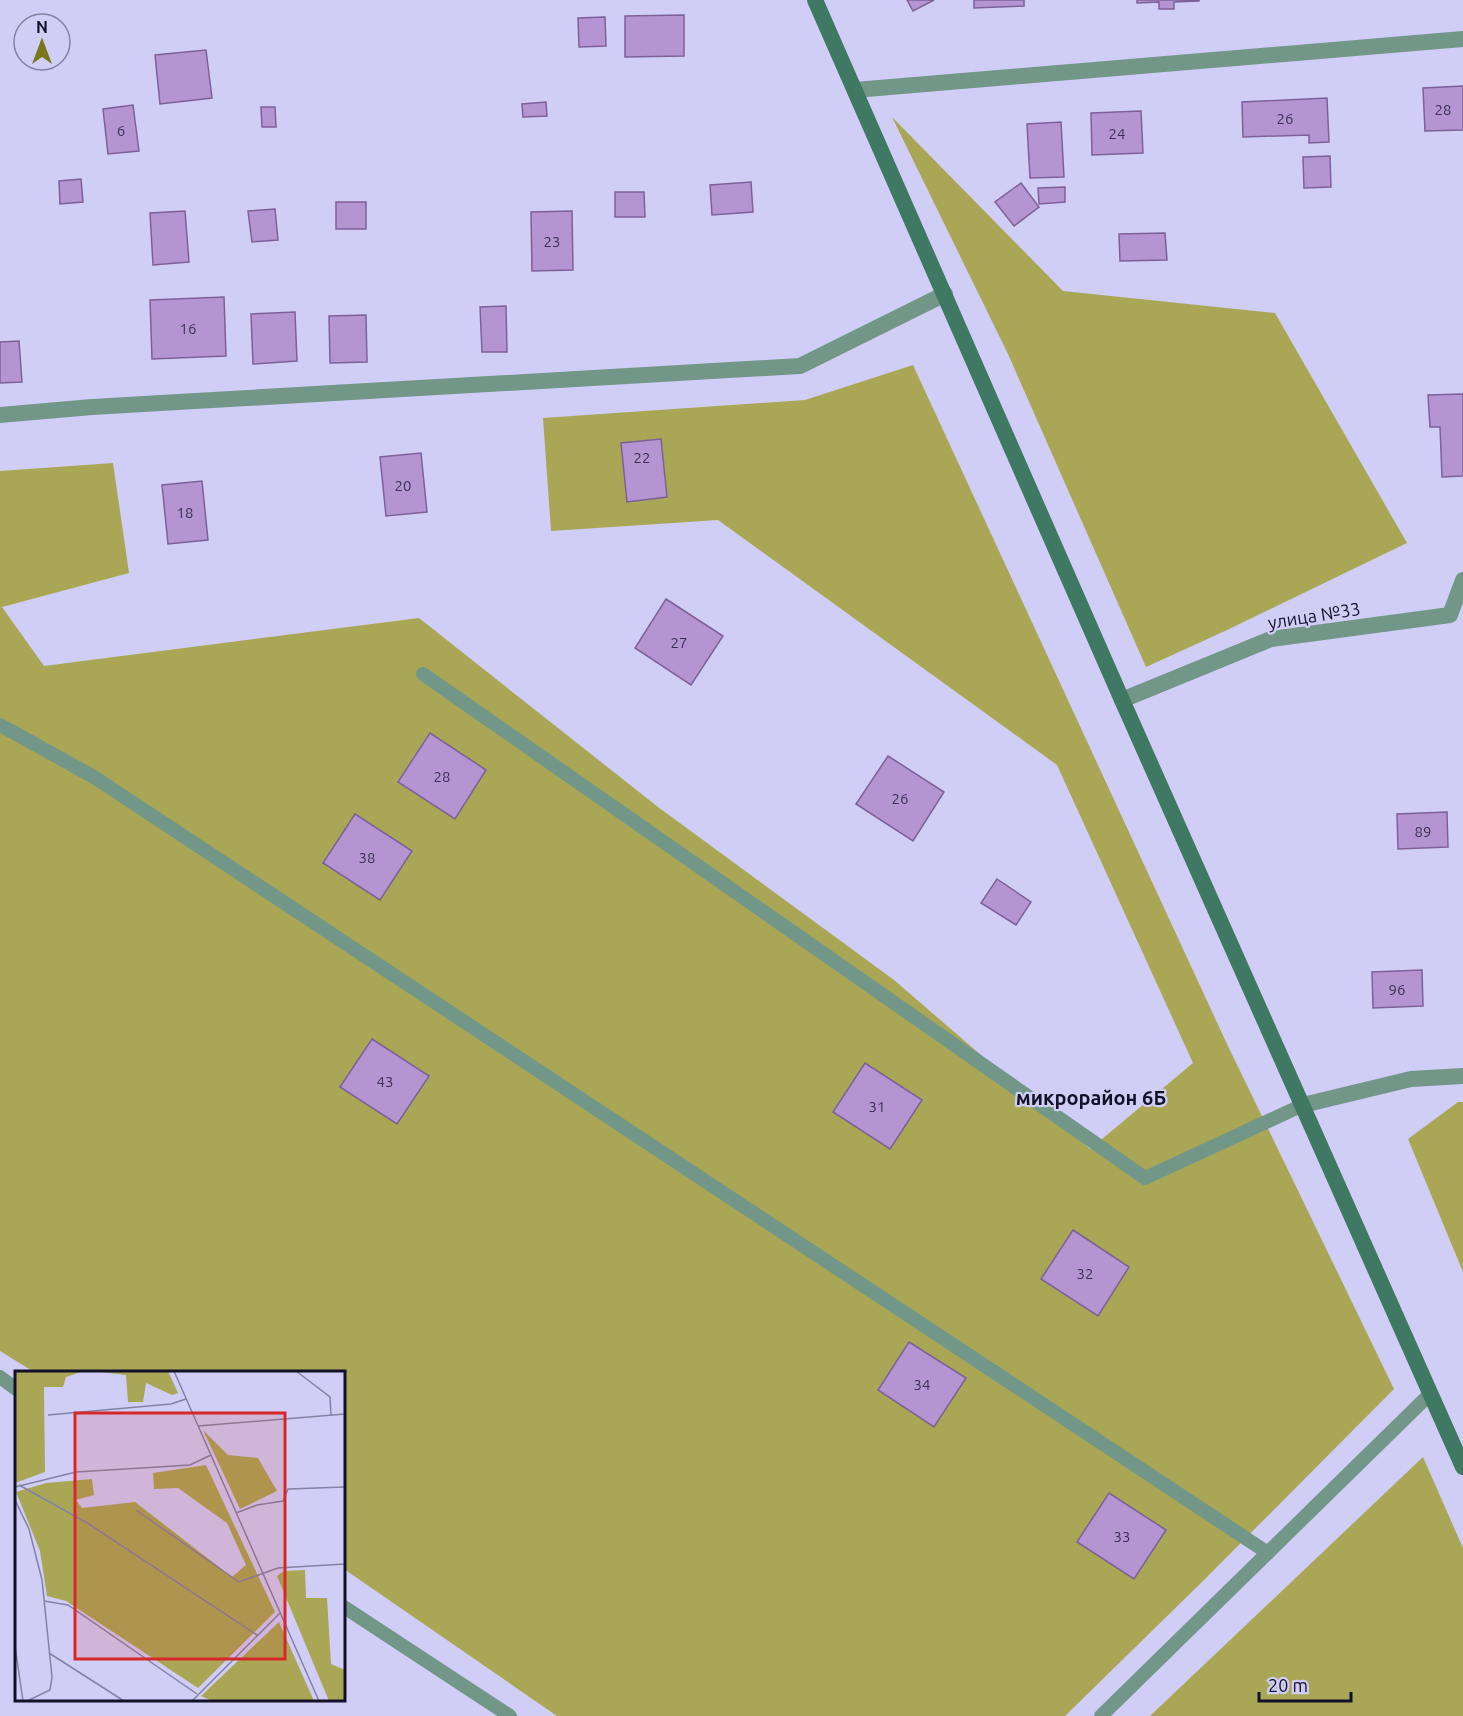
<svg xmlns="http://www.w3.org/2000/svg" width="1463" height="1716" viewBox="0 0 1463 1716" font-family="Ubuntu,sans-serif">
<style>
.forest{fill:#a9a755}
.building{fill:#b495d2;stroke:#7e6099;stroke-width:1.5}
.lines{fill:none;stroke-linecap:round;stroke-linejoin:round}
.service{stroke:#729788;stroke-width:14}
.minor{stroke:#729788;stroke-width:16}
.secondary{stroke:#3f7964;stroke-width:16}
.labels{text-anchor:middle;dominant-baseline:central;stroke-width:4.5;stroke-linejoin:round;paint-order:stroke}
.number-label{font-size:15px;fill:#3b3152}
.street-label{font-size:18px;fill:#131028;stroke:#d0cef7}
.neighbourhood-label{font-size:20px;font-weight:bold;fill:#131028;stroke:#d0cef7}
.inset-road{fill:none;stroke:#8482a4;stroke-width:1.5}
.view{fill:#d62828;fill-opacity:0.15;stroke:#d62828;stroke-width:3}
.inset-edge{fill:none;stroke:#131028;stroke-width:3}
</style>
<rect width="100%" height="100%" fill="#d0cef7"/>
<!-- forest -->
<g class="forest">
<polygon points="892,117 1063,291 1275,313 1407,543 1225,631 1146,667 1008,354"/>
<polygon points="913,365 1227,1044 1394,1389 1201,1583 1065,1716 557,1716 344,1569 344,1372 34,1372 0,1351 0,471 113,463 129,573 2,607 44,666 419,618 658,807 894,980 1090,1149 1193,1063 1057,765 718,520 551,531 543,418 805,400"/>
<polygon points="1458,1102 1463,1102 1463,1272 1408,1139"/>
<polygon points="1423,1457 1463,1548 1463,1716 1150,1716"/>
</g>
<!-- building -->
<g class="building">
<polygon points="907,0 934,0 913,11"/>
<polygon points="974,0 1024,0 1024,6 974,8"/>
<polygon points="1137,0 1199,0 1199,1 1174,2 1174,9 1159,9 1159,2 1137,3"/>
<polygon points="684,15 684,56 625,57 625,16"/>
<polygon points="605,17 606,46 579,47 578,18"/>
<polygon points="206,50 212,98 160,104 155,55"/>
<polygon points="1463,86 1463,130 1425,131 1423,88"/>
<polygon points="1327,98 1329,142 1309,143 1309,135 1243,137 1242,102"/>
<polygon points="546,102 547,116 523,117 522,104"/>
<polygon points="133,105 139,151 108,154 103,109"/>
<polygon points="261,107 275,107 276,127 262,127"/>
<polygon points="1141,111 1143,153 1092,155 1091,113"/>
<polygon points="1061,122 1064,177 1030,178 1027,124"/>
<polygon points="1330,156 1331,187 1304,188 1303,157"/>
<polygon points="81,179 83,202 60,204 59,181"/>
<polygon points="751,182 753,212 712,215 710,185"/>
<polygon points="1021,183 1039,207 1014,226 995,202"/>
<polygon points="1065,187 1065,202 1039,204 1038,188"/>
<polygon points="615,192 644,192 645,217 615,217"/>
<rect x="336" y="202" width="30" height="27"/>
<polygon points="275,209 278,240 252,242 248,211"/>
<polygon points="185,211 189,262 153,265 150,213"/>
<polygon points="572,211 573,270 532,271 531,212"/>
<polygon points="1165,233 1167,260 1120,261 1119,234"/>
<polygon points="224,297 226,356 152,359 150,300"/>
<polygon points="506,306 507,352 482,352 480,307"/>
<polygon points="295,312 297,361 253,364 251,314"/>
<polygon points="366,315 367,362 330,363 329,316"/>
<polygon points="19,341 22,382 0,383 0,342"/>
<polygon points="1463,394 1463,476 1442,477 1440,427 1430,427 1428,395"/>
<polygon points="661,439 667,497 627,502 621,443"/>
<polygon points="421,453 427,512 386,516 380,457"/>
<polygon points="202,481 208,540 168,544 162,485"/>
<polygon points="666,599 723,636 691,685 635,648"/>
<polygon points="430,733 486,770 455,819 398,782"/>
<polygon points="888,756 944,792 913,841 856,804"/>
<polygon points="1447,812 1448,847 1398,849 1397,814"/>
<polygon points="355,814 412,851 380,900 323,863"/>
<polygon points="997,879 1031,902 1016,925 981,903"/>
<polygon points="1422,970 1423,1006 1373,1008 1372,972"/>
<polygon points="372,1039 429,1076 397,1124 340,1087"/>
<polygon points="865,1063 922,1100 890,1149 833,1112"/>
<polygon points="1073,1230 1129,1267 1098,1316 1041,1279"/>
<polygon points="909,1342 966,1378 934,1427 878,1390"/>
<polygon points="1109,1493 1166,1530 1134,1579 1077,1542"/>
</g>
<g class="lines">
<!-- service -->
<g class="service">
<polyline points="423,674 1145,1178 1303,1105"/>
<polyline points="0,725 94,777 1268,1553"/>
<polyline points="0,1377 16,1389"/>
<polyline points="344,1607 510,1716"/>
<polyline points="1101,1716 1430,1394"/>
</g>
<!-- minor -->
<g class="minor">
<polyline points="855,90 1463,39"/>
<polyline points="0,415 92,407 800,366 945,294"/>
<polyline points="1122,700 1271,639 1450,615 1463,580"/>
<polyline points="1303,1105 1411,1079 1463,1076"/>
</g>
<!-- secondary -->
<polyline class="secondary" points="815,0 1122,700 1463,1467"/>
</g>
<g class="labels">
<!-- number labels -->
<g class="number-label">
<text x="1443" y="109">28</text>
<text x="1285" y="118">26</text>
<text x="121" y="130">6</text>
<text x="1117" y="133">24</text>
<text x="552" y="241">23</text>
<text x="188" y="328">16</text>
<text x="642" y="457">22</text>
<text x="403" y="485">20</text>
<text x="185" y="512">18</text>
<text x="679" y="642">27</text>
<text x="442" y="776">28</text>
<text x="900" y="798">26</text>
<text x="1423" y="831">89</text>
<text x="367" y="857">38</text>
<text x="1397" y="989">96</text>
<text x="385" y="1081">43</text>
<text x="877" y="1106">31</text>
<text x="1085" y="1273">32</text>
<text x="922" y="1384">34</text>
<text x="1122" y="1536">33</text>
</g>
<!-- street labels -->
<g class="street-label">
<text transform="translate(1314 615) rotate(-9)">улица №33</text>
</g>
<!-- neighbourhood labels -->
<g class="neighbourhood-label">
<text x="1091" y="1097">микрорайон 6Б</text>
</g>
</g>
<!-- overview -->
<g transform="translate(15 1371)">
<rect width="330" height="330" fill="#d0cef7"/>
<path d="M0,0l66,1 -15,5 -3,10h-19l1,85 -30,11zM77,0h76l10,22 -6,2 -26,-12 -3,19h-15l-2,-27zM188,59l25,25 30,3 19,33 -37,18zM191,94l69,147 -77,76 -132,-87 -19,-5 -7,-45 -24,-59 30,-9 46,-4 2,16 -18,5 6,8 53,-6 97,75 14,-12 -19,-42 -49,-35 -24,1 -1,-16zM290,199l1,28h21l4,66 14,6v31h-16l-52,-125 7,-5zM264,251l35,79h-102l-11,-5z" fill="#a9a755"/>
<path class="inset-road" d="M159,0l145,330M281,0l34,26 1,18M33,44l123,-11 15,-5M183,55l147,-12M4,114l70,39 168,111M0,116l61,-15 114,-7 21,-10M0,129l14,29 13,51 10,97 -2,13 -23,11M121,139l103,72 39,-14 67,-4M221,142l21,-8 26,-4 5,-12 57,-2M29,230l24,4 129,89M0,275l8,55M34,282l75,48M177,330l88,-88"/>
<path class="view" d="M60,42h210v246h-210z"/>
<rect width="330" height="330" class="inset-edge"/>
</g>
<!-- north arrow -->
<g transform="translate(42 42)"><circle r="28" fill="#d0cef7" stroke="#8482a4" stroke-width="1.5"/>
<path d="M0-4.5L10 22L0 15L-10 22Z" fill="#79761b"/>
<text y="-9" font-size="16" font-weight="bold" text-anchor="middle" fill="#131028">N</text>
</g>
<!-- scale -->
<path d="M1259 1692v9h92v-9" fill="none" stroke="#131028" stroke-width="3"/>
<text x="1268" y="1692" font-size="18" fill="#131028" stroke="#d0cef7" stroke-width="4.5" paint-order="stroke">20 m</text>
</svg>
